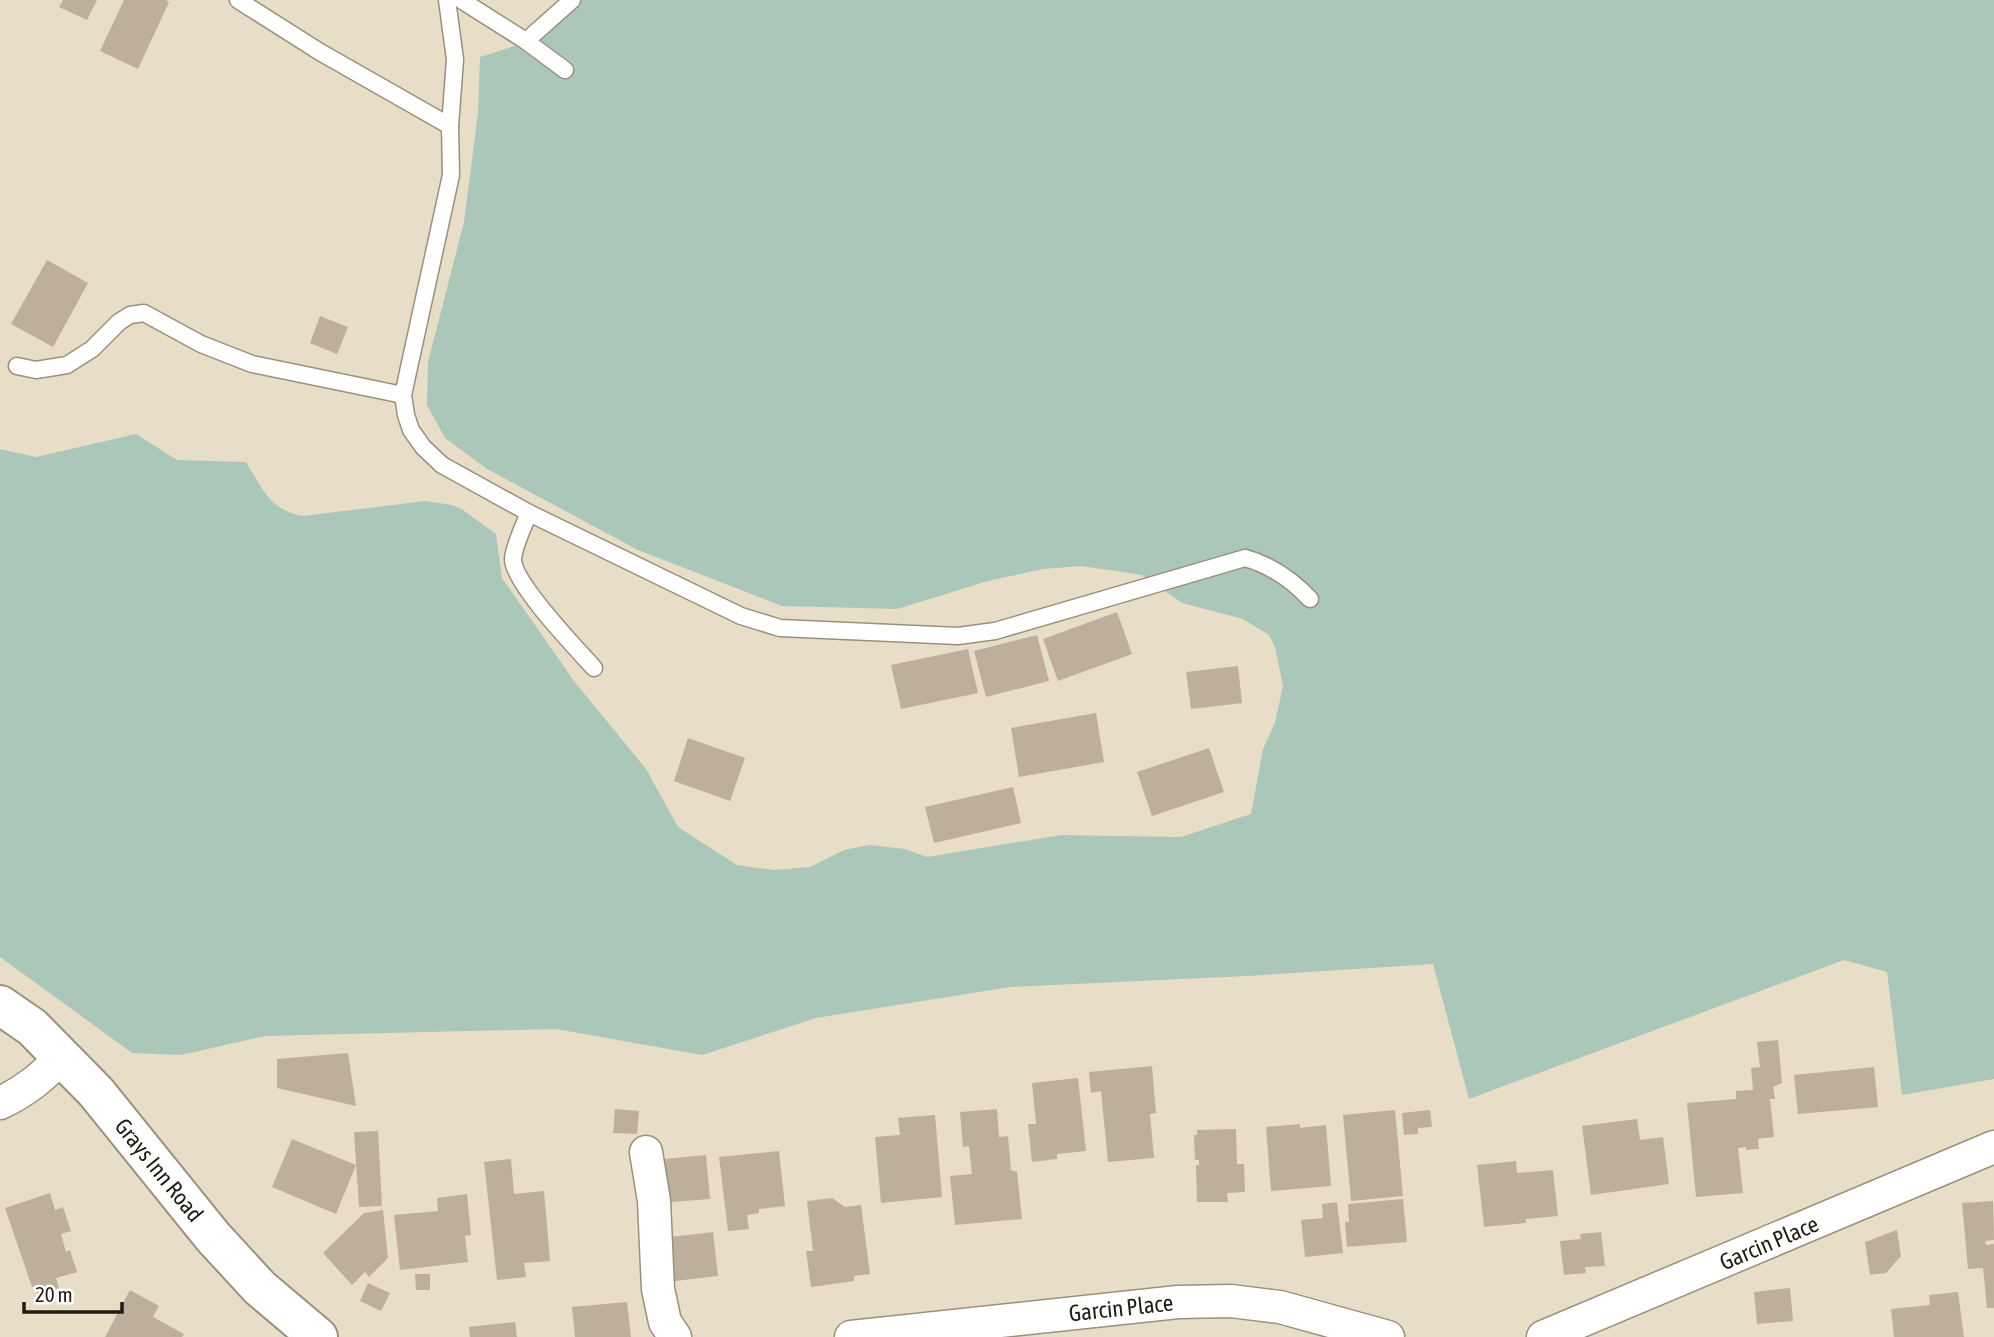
<svg xmlns="http://www.w3.org/2000/svg" width="1994" height="1337" viewBox="0 0 1994 1337" font-family="'Asap Condensed',sans-serif">
<style>
.green{fill:#abc7b9}
.building{fill:#beae9c}
.lines{fill:none;stroke-linecap:round;stroke-linejoin:round}
.service-casing{stroke:#9a907c;stroke-width:19}
.minor-casing{stroke:#9a907c;stroke-width:35}
.tertiary-casing{stroke:#9a907c;stroke-width:42}
.service{stroke:#fff;stroke-width:16}
.minor{stroke:#fff;stroke-width:32}
.tertiary{stroke:#fff;stroke-width:38}
.labels{text-anchor:middle;dominant-baseline:central;stroke-width:5;stroke-linejoin:round;paint-order:stroke}
.street-label{font-size:23px;fill:#1f1c14;stroke:#fff}
</style>
<rect width="100%" height="100%" fill="#e8dec8"/>
<!-- green -->
<path class="green" d="M581,0h1413v1079l-92,16 -15,-123 -43,-12 -375,139 -36,-135 -186,12 -237,11 -194,31 -114,37 -146,-26 -291,7 -84,19 -49,-2 -132,-96v-508l36,8 100,-23 41,26 69,2c17,27 23,48 57,54l122,-15 27,4 11,5 33,24 6,44 72,103 72,88 32,58 59,38 37,5 36,-3 34,-17 25,-5 36,4 22,8 134,-22 120,2 70,-23 12,-65 12,-26 8,-37 -8,-39 -6,-12 -26,-16 -61,-16 -40,-28 -61,-9 -38,3 -55,12 -91,28 -115,-3 -144,-56 -151,-81 -42,-31 -18,-33 1,-43 36,-140 14,-109 2,-56 63,-20z"/>
<!-- building -->
<g class="building">
<polygon points="63,0 97,0 87,20 59,7"/>
<polygon points="124,0 166,0 169,2 138,69 100,51"/>
<polygon points="47,260 88,283 53,347 11,324"/>
<polygon points="320,316 348,327 337,354 310,343"/>
<polygon points="1117,612 1132,654 1058,681 1043,639"/>
<polygon points="1037,635 1049,681 986,697 974,651"/>
<polygon points="968,649 978,693 901,709 891,665"/>
<polygon points="1238,666 1242,703 1191,709 1186,672"/>
<polygon points="1096,713 1104,762 1019,777 1011,728"/>
<polygon points="688,738 745,758 730,801 674,781"/>
<polygon points="1209,748 1224,792 1152,816 1137,772"/>
<polygon points="1013,787 1021,823 934,843 925,807"/>
<polygon points="1778,1040 1782,1083 1773,1087 1775,1099 1770,1099 1774,1137 1758,1139 1759,1149 1746,1150 1746,1147 1738,1148 1743,1193 1696,1197 1687,1103 1736,1099 1736,1091 1753,1090 1751,1068 1760,1067 1757,1042"/>
<polygon points="348,1053 356,1106 277,1088 277,1059"/>
<polygon points="1152,1066 1156,1113 1150,1114 1154,1158 1108,1162 1101,1091 1091,1093 1089,1072"/>
<polygon points="1874,1067 1878,1107 1798,1114 1794,1075"/>
<polygon points="1078,1078 1086,1151 1057,1154 1057,1159 1032,1162 1028,1124 1036,1124 1032,1083"/>
<polygon points="615,1109 639,1111 637,1134 613,1133"/>
<polygon points="997,1109 999,1137 1008,1136 1011,1170 1017,1172 1022,1219 955,1225 950,1176 972,1174 969,1146 963,1147 960,1112"/>
<polygon points="1395,1110 1403,1196 1351,1201 1343,1115"/>
<polygon points="1430,1110 1432,1127 1418,1128 1418,1134 1404,1135 1402,1113"/>
<polygon points="935,1115 942,1197 881,1203 875,1137 900,1135 898,1118"/>
<polygon points="1637,1119 1640,1140 1663,1137 1669,1184 1591,1195 1582,1126"/>
<polygon points="1300,1124 1300,1128 1326,1125 1331,1186 1271,1191 1266,1127"/>
<polygon points="1236,1129 1237,1164 1244,1164 1245,1192 1227,1193 1228,1202 1197,1202 1196,1165 1199,1165 1199,1160 1195,1160 1194,1135 1197,1135 1197,1130"/>
<polygon points="378,1131 382,1206 359,1207 354,1132"/>
<polygon points="292,1139 356,1165 336,1214 272,1187"/>
<polygon points="779,1151 785,1206 759,1209 759,1213 747,1215 749,1229 728,1231 719,1157"/>
<polygon points="706,1155 710,1199 658,1203 654,1160"/>
<polygon points="511,1159 514,1194 544,1191 550,1261 524,1263 526,1277 497,1280 484,1162"/>
<polygon points="1516,1161 1517,1173 1553,1170 1558,1216 1526,1219 1526,1223 1484,1227 1477,1165"/>
<polygon points="50,1193 55,1210 63,1207 71,1231 61,1234 66,1252 70,1250 77,1272 56,1278 59,1288 38,1296 34,1286 32,1287 5,1208"/>
<polygon points="467,1194 471,1235 465,1236 468,1262 400,1270 394,1215 438,1211 437,1198"/>
<polygon points="832,1198 845,1207 861,1205 870,1274 854,1276 854,1281 811,1287 806,1251 813,1251 807,1201"/>
<polygon points="1403,1199 1407,1242 1347,1247 1345,1222 1349,1222 1348,1204"/>
<polygon points="1993,1201 1994,1240 1985,1241 1986,1245 1994,1244 1994,1308 1987,1308 1983,1268 1968,1269 1962,1203"/>
<polygon points="1337,1202 1343,1253 1305,1257 1301,1220 1323,1218 1322,1204"/>
<polygon points="383,1210 388,1258 369,1277 365,1272 352,1285 323,1253 364,1213"/>
<polygon points="1897,1230 1901,1256 1886,1273 1870,1275 1865,1242"/>
<polygon points="713,1232 718,1276 667,1282 662,1238"/>
<polygon points="1601,1232 1605,1266 1585,1267 1586,1273 1564,1275 1560,1241 1581,1239 1580,1234"/>
<polygon points="415,1274 430,1274 430,1290 416,1290"/>
<polygon points="368,1283 390,1293 381,1311 360,1301"/>
<polygon points="1790,1288 1793,1321 1757,1324 1754,1292"/>
<polygon points="130,1290 159,1306 153,1317 184,1334 182,1337 105,1337"/>
<polygon points="1958,1292 1964,1337 1894,1337 1891,1309 1930,1305 1929,1295"/>
<polygon points="627,1302 631,1337 575,1337 572,1307"/>
<polygon points="515,1322 517,1337 470,1337 469,1327"/>
</g>
<g class="lines">
<!-- service casing -->
<g class="service-casing">
<g id="service">
<polyline points="238,0 320,52 450,126"/>
<polyline points="461,0 526,41 565,70"/>
<polyline points="526,41 572,0"/>
<polyline points="17,366 36,370 67,365 92,349 119,322 130,315 144,313 201,344 252,364 403,395 451,175 450,126 455,59 447,0"/>
<path d="M403,395l3,20 5,15 12,17 19,18 87,48 212,103 39,12 178,8 37,-5 250,-73c26,7 46,21 65,41"/>
<path d="M529,513c-5,12 -15,33 -16,46 0,24 64,90 81,109"/>
</g>
</g>
<!-- minor casing -->
<g class="minor-casing">
<g id="minor">
<path d="M0,1103c26,-12 42,-26 62,-46"/>
<polyline points="646,1152 654,1201 658,1289 665,1322 675,1337"/>
<polyline points="851,1337 1178,1302 1231,1301 1280,1307 1388,1337"/>
<polyline points="1543,1337 1994,1147"/>
</g>
</g>
<!-- tertiary casing -->
<g class="tertiary-casing">
<polyline id="tertiary" points="0,1005 32,1027 96,1092 213,1237 260,1288 318,1337"/>
</g>
<!-- service -->
<use href="#service" class="service"/>
<!-- minor -->
<use href="#minor" class="minor"/>
<!-- tertiary -->
<use href="#tertiary" class="tertiary"/>
</g>
<g class="labels">
<!-- street labels -->
<g class="street-label">
<text transform="translate(159 1170) rotate(51)">Grays Inn Road</text>
<text transform="translate(1769 1243) rotate(-23)">Garcin Place</text>
<text transform="translate(1121 1308) rotate(-6)">Garcin Place</text>
</g>
</g>
<!-- scale -->
<path d="M24 1302v10h98v-10" fill="none" stroke="#1f1c14" stroke-width="3.5"/>
<text x="35" y="1302" font-size="21" fill="#1f1c14" stroke="#ffffff" stroke-width="5" paint-order="stroke">20 m</text>
</svg>
